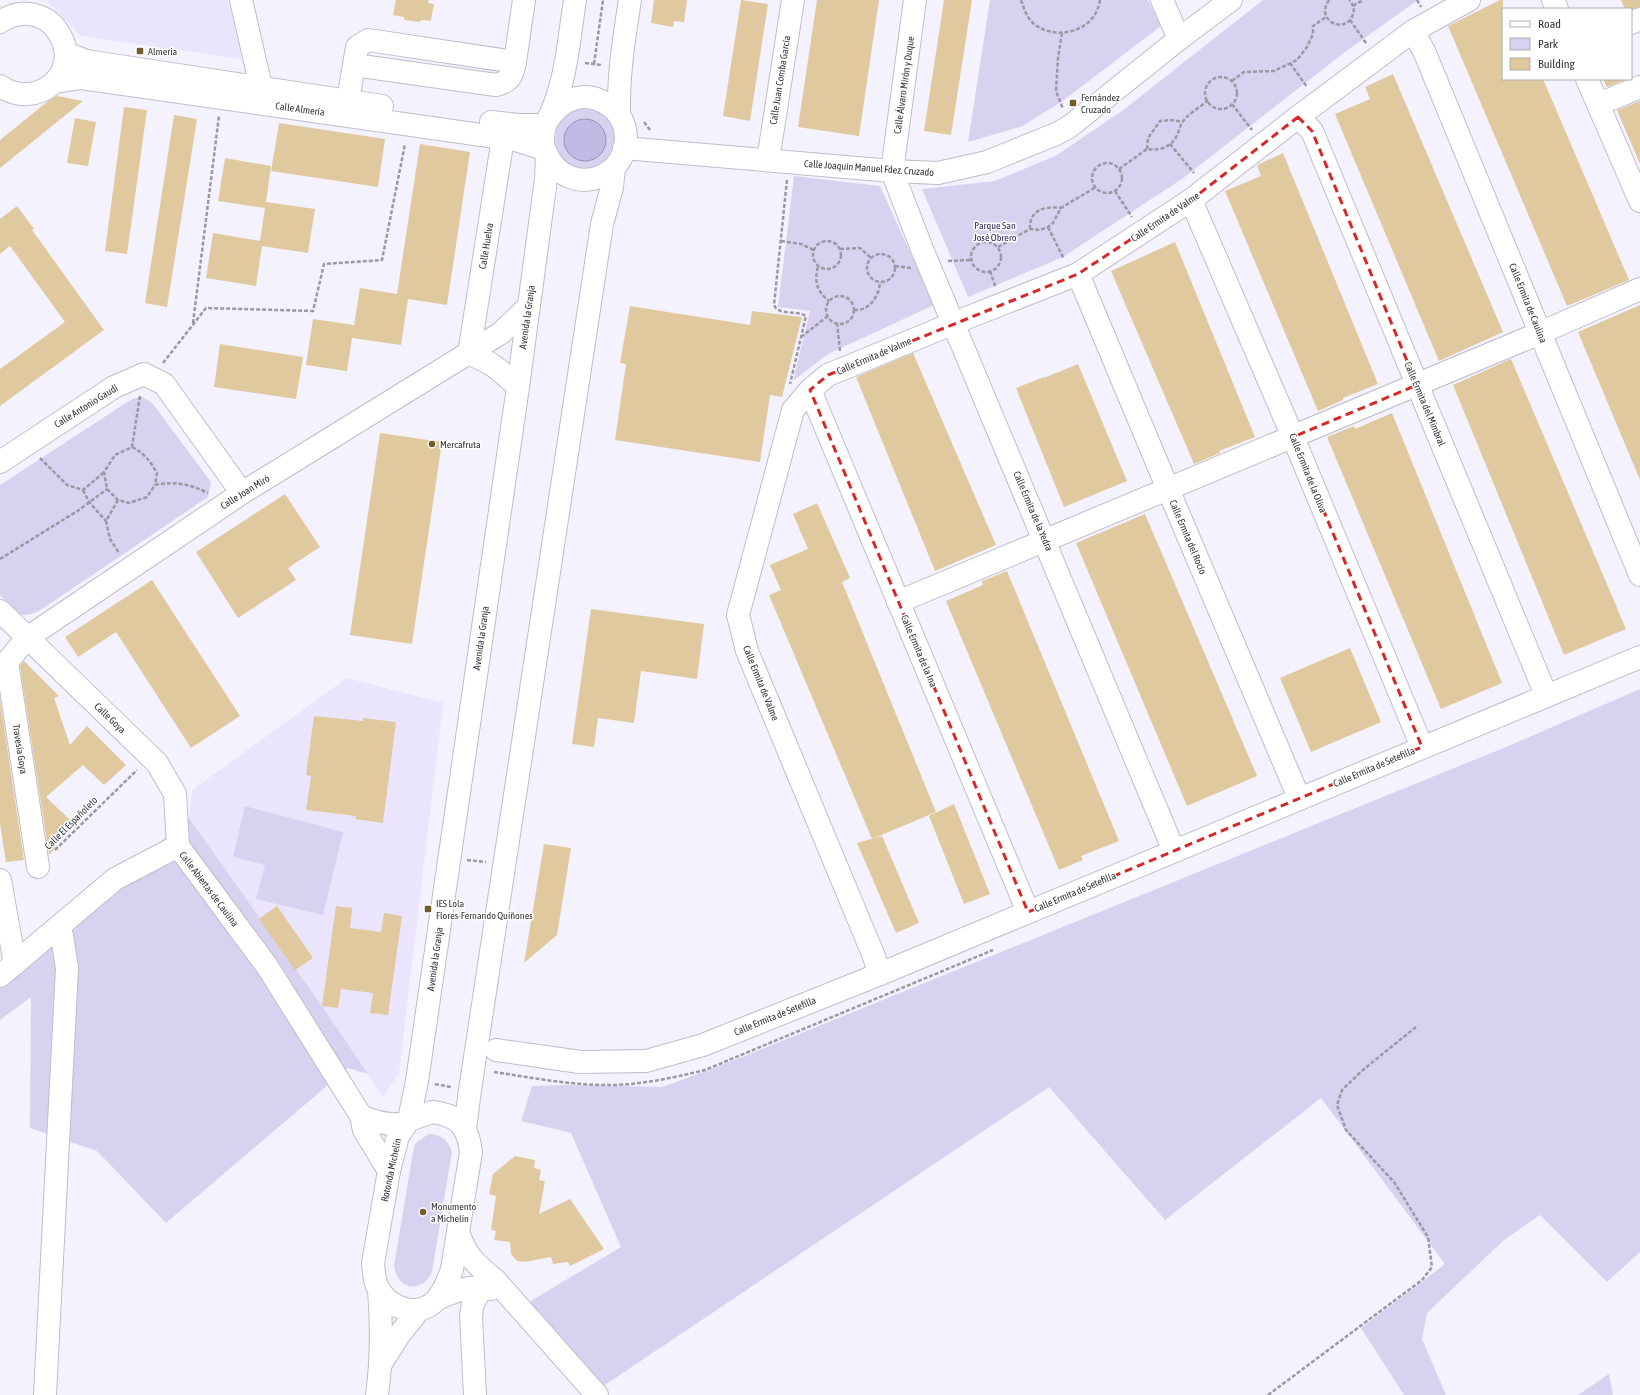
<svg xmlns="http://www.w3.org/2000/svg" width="1640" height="1395" viewBox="0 0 1640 1395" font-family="'Asap Condensed',sans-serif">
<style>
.built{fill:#eae5fc}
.green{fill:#d8d2f0}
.water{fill:#c3b9e5;stroke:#9891b2}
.building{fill:#e0c99f}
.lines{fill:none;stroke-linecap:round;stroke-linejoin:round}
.minor-casing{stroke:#bfbccb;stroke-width:24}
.major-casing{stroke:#bfbccb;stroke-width:24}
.highway-casing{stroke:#bfbccb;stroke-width:24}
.path{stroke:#9a98a2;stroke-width:2.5;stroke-dasharray:4 2;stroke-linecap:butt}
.minor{stroke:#fff;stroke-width:22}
.major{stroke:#fff;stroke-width:22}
.highway{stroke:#fff;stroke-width:22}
.marked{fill:none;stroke:#d62828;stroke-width:3;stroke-dasharray:8 5;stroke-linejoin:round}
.poi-dot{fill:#735c2c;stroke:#fff;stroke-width:1.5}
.labels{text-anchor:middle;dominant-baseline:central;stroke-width:3;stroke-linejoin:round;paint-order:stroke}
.poi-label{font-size:10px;fill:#35343a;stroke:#fff;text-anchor:start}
.street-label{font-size:10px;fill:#35343a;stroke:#fff}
.park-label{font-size:10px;fill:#39295e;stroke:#fff}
</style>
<rect width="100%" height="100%" fill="#f5f2ff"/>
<!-- built -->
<g class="built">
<polygon points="46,0 228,0 242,59 81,36"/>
<polygon points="347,678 443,703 399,1073 383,1097 322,1006 189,818 192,790"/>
</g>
<!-- green -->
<g class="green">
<polygon points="990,0 1148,0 1161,26 1064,100 1023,126 968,142"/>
<polygon points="1263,0 1418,0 1345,52 1182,179 1063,257 968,297 922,189 995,181 1057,155 1122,111"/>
<circle cx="585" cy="139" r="30"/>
<polygon points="794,176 880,186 934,305 828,354 793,381 810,311 778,307"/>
<path d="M143,397l10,7 58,78 -3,15 -166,112c-24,13 -25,3 -42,-14v-110l132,-86z"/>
<polygon points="1640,689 1640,1252 1607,1282 1540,1215 1504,1240 1427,1313 1422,1339 1446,1395 1404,1395 1361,1328 1445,1264 1321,1098 1165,1220 1049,1087 593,1393 519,1308 621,1247 571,1133 521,1121 532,1086 564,1085 663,1087 735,1060 1506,747"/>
<polygon points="245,806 343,832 323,915 256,899 265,865 233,857"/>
<polygon points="189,818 322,1006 368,1074 348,1068 166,1223 97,1151 30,1128 31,997 0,1020 0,980 92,900"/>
<path d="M429,1134c12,0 19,6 23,18l-20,120c-10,22 -35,18 -38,-6l20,-120 4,-5z"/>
<polygon points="1609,1374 1613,1395 1578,1395"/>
</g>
<!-- water -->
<circle class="water" cx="585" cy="140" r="21"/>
<!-- building -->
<g class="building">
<polygon points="396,0 429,0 428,3 434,4 431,21 421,20 420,22 404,20 404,17 393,15"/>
<polygon points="654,0 687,0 684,22 674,21 673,27 651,23"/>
<polygon points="741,0 768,4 750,121 723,116"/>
<polygon points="817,0 879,0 859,136 798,127"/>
<polygon points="944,0 972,0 951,135 924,131"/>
<polygon points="1500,0 1503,0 1503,79 1543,79 1629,280 1567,306 1448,26"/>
<polygon points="1621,0 1640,0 1640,7 1631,9 1625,9"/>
<polygon points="1393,74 1503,332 1439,361 1335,114 1370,99 1365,87"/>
<polygon points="1603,79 1627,79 1607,87"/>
<polygon points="57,96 83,101 0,168 0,140 47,102"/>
<polygon points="1640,101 1640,164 1617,110"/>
<polygon points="124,107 147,110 127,254 105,251"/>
<polygon points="174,115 197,119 167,307 145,303"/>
<polygon points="75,118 96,122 88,166 67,163"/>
<polygon points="279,123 385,139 378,187 271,171"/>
<polygon points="420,144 470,152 447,305 408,299 401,345 352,338 347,371 306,365 313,319 354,325 360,288 397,294"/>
<polygon points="1283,153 1378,384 1343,398 1343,400 1318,411 1225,191 1261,176 1257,165"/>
<polygon points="225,158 271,166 266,202 315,209 308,253 262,246 256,286 206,278 213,233 260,241 265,208 218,201"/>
<polygon points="17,206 34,229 32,230 104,330 0,406 0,369 65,322 10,246 0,254 0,219"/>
<polygon points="1175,242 1255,437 1219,451 1220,453 1194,464 1111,271"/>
<polygon points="1640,305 1640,480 1578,332"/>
<polygon points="630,306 750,325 752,311 802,317 782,397 770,395 760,462 615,440 626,364 620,363"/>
<polygon points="220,344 303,357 296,399 214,387"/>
<polygon points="913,353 996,545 935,571 856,377"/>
<polygon points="1511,359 1626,629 1564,655 1453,385"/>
<polygon points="1078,364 1127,481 1064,507 1016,388 1044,377 1044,378"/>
<polygon points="1392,413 1502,683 1441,709 1327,437 1354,426 1355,429"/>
<polygon points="380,433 442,442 412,644 350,635"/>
<polygon points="285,494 320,547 288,568 296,580 238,618 196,552"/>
<polygon points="817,503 850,578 842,582 936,812 872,839 769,595 781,590 770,565 808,549 793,514"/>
<polygon points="1145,514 1257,776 1187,806 1076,543"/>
<polygon points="1007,571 1119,841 1081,856 1083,860 1059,870 946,601 983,585 982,581"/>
<polygon points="152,580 240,716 191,748 116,632 78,657 65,637"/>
<polygon points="591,609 704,624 697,679 641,671 634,723 598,718 594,747 572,744"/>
<polygon points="1350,648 1381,722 1311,752 1280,678"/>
<polygon points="24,661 59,696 54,698 70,745 87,726 126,765 104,785 83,765 46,797 70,820 49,840 56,847 49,855 20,666"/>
<polygon points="0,699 24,860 6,862 0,824"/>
<polygon points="314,716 363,721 363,718 396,722 383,823 355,819 356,816 306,810 311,776 306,775"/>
<polygon points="954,804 990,894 964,904 929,816"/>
<polygon points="882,836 919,923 896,933 857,843"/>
<polygon points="544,844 571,848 557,935 524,963"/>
<polygon points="277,906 313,958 295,970 259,919"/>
<polygon points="336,906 352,908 350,928 381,932 384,913 402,916 388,1015 370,1013 373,993 341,989 338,1008 322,1006"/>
<polygon points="515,1156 535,1160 534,1168 541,1170 539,1180 545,1181 539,1214 570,1199 604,1249 570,1266 568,1262 553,1264 551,1257 525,1262 517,1261 511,1254 510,1242 494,1240 496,1231 491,1230 496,1196 489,1194 493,1174"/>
</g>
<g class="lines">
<!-- minor casing -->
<g class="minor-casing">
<g id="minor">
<polyline points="241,0 261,87"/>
<polyline points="915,0 892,171 922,249 1174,851"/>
<polyline points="1162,0 1179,39"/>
<polyline points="1553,0 1557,9"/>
<path d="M0,22c12,-8 24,-11 38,-6 10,3 17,10 22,19 22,39 -24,76 -60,51"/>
<polyline points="1631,23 1640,19"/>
<polyline points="1413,31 1424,51 1640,575"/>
<polyline points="66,53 86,61 382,106"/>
<path d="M354,65l142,20c15,-4 16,-9 19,-23"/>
<polyline points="1587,79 1640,201"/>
<polyline points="55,82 81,78 516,140 544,149"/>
<polyline points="348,100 357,47 368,40 515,62 524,0"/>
<polyline points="1599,104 1640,87"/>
<polyline points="1298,117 1312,131 1546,695"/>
<polyline points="491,122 519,125 545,125"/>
<polyline points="624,148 892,171 938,173 987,162 1056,134 1069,127 1179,39 1231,0"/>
<polyline points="768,160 793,0"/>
<polyline points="1191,200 1293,437 1422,747"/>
<polyline points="1078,274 1168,489 1299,798"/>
<polyline points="469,354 503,138"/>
<path d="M469,354c23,8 32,17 49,33"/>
<polyline points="810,390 1028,912"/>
<polyline points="0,462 114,387 144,374 164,384 242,493"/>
<polyline points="898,602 1540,333 1640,289"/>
<polyline points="0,611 157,763 175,794 178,846"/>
<polyline points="38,867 7,662 27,638 242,493 501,333 529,306"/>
<polyline points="0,880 15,964"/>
<polyline points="880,974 873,954 747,651 738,615 793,410 810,390 828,375 954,323 1078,274 1191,200 1298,117 1413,31 1469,0"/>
<polyline points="0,976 115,879 178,846 267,966 361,1116 364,1130 389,1171"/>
<polyline points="496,1050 580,1062 646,1061 703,1045 880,974 1640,657"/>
<path d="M361,1116c14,7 28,9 44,8"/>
<path d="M458,1232c9,26 18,32 38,49l101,114"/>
<path d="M439,1298c17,-7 33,-14 52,-9"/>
<polyline points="45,1395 67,968 62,936 58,928"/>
<polyline points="475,1395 471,1316 473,1303 483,1287"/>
</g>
</g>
<!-- major casing -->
<g class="major-casing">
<g id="major">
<path d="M619,115c-1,-39 5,-77 11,-115"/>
<path d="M549,118c7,-9 13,-15 24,-19 21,-7 47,7 52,30 9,50 -57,72 -79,24 -5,-11 -4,-21 1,-32 19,-34 22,-83 28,-121"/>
<path d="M432,1112c26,3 36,14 39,40l-19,117c-4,12 -9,26 -19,34 -17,14 -43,5 -54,-13 -5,-8 -5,-18 -6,-27l16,-92 9,-35 11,-16z"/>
<polyline points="409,1120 417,1081 518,387 546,179 547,155"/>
<polyline points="465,1129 470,1090 602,224 612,187 614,168"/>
</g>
</g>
<!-- highway casing -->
<g class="highway-casing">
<g id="highway">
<polyline points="382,1362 399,1335 419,1310"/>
<path d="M377,1395c5,-37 5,-68 2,-105"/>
</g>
</g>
<!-- path -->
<g class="path">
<path d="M1021,0c3,9 6,18 13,24 23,18 62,7 66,-24"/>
<path d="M1329,0c-15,22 18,35 24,14 2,-5 0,-10 -4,-14"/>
<polyline points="1417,0 1421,7"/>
<polyline points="1353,6 1363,0"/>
<polyline points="1350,20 1366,43"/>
<polyline points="1062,33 1058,58 1056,91 1063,109"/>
<polyline points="585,63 602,65"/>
<polyline points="1290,63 1307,87"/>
<polyline points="594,64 603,0"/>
<circle cx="1221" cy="93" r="16"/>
<polyline points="1232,81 1244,72 1274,71 1297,60 1307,47 1313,34 1313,26 1326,17"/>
<polyline points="1232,104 1252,130"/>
<polyline points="644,122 650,130"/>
<polyline points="1170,144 1194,173"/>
<polyline points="1147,149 1148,138 1160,121 1172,120 1182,122"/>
<circle cx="1107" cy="178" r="15"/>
<path d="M1119,169l28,-20c11,2 23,-1 29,-12 3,-4 3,-10 6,-14 4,-8 19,-16 26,-23"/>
<path d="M787,180l-13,125c5,11 23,5 32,11l-16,68"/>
<polyline points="1115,191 1132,217"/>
<polyline points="1048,227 1064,259"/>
<path d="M1030,229c-1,-20 16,-23 31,-21"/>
<circle cx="827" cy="255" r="14"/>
<polyline points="781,241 801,244 814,250"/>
<circle cx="986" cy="257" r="15"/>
<polyline points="998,247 1030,229 1040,230 1048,227 1053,223 1061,208 1096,187"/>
<polyline points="840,249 860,248 871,258"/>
<circle cx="881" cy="268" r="14"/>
<polyline points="948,261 971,260"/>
<polyline points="895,266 911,268"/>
<path d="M818,267c-4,14 -1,25 11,34"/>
<polyline points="990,271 996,288"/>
<circle cx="840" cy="310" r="14"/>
<path d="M854,310c16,1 25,-14 26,-28"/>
<polyline points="193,323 219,116"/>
<polyline points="837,323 840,351"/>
<polyline points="801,337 828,316"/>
<polyline points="163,363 206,308 313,311 324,264 382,260 405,144"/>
<path d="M140,396l-8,51 -17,8 -11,17 3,17 11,11 11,3 18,-6 8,-12c21,-4 34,-1 53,8"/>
<path d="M132,447c12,6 18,14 25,26l-2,12"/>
<polyline points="40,458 67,485 83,490 103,473"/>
<polyline points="83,490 89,502 106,521"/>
<polyline points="118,500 106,521 110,539 119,553"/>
<polyline points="0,559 79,510 107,489"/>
<polyline points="55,850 137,770"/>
<polyline points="467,860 486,862"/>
<path d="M494,1072c40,6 80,14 121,13 31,-1 61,-8 90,-15l288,-120"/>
<polyline points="435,1084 451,1087"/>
<polyline points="1268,1395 1422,1280 1432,1267 1428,1237 1394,1182 1346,1130 1337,1105 1342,1090 1364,1069 1416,1027"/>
</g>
<!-- minor -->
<use href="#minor" class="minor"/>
<!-- major -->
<use href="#major" class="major"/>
<!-- highway -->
<use href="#highway" class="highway"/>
</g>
<!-- marked area -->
<path class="marked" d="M1298,117l14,14 105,254 -124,52 129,310 -394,165 -218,-522 18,-15 250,-101 113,-74z"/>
<!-- markers -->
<g class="poi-dot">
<rect x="136" y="47" width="8" height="8" rx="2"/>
<rect x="1069" y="99" width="8" height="8" rx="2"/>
<circle cx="432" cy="444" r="4"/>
<rect x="424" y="905" width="8" height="8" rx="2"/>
<circle cx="423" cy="1212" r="4"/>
</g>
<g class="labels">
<!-- poi labels -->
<g class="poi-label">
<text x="148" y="51">Almería</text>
<text x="1081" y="97">Fernández<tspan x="1081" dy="12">Cruzado</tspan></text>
<text x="440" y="444">Mercafruta</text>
<text x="436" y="903">IES Lola<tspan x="436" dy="12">Flores-Fernando Quiñones</tspan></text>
<text x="431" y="1206">Monumento<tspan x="431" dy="12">a Michelín</tspan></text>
</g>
<!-- street labels -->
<g class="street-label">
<text transform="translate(780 80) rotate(-81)">Calle Juan Comba García</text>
<text transform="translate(904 85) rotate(-82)">Calle Álvaro Mirón y Duque</text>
<text transform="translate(300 109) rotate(8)">Calle Almería</text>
<text transform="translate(869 168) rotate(4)">Calle Joaquín Manuel Fdez. Cruzado</text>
<text transform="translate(1165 217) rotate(-34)">Calle Ermita de Valme</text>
<text transform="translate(486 246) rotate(-81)">Calle Huelva</text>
<text transform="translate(1528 303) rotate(68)">Calle Ermita de Caulina</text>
<text transform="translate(527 317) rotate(-82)">Avenida la Granja</text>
<text transform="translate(874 356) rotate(-23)">Calle Ermita de Valme</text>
<text transform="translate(1425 404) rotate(67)">Calle Ermita del Mimbral</text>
<text transform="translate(86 406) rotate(-32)">Calle Antonio Gaudí</text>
<text transform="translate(1308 473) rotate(68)">Calle Ermita de la Oliva</text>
<text transform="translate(245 492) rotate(-32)">Calle Joan Miró</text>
<text transform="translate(1033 511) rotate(67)">Calle Ermita de la Yedra</text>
<text transform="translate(1188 537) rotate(67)">Calle Ermita del Rocío</text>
<text transform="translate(481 638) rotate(-82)">Avenida la Granja</text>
<text transform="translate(919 651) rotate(67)">Calle Ermita de la Ina</text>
<text transform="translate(761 683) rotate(68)">Calle Ermita de Valme</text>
<text transform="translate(110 718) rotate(44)">Calle Goya</text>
<text transform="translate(20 749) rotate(81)">Travesía Goya</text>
<text transform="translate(1374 767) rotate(-23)">Calle Ermita de Setefilla</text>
<text transform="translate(71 823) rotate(-45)">Calle El Españoleto</text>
<text transform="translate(209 889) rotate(53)">Calle Abiertas de Caulina</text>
<text transform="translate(1075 892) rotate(-23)">Calle Ermita de Setefilla</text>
<text transform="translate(435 959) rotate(-82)">Avenida la Granja</text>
<text transform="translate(775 1016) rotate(-22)">Calle Ermita de Setefilla</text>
<text transform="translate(391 1170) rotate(-78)">Rotonda Michelín</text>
</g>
<!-- park labels -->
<g class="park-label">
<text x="995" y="225">Parque San<tspan x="995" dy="12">José Obrero</tspan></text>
</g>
</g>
<!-- legend -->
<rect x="1502" y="8" width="130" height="72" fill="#ffffff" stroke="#aeaeb0"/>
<rect x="1510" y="21" width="20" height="6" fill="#ffffff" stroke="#aeaeb0"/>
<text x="1538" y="28" font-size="12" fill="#35343a">Road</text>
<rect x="1510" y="38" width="20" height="12" fill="#d8d2f0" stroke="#aeaeb0"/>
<text x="1538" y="48" font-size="12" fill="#35343a">Park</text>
<rect x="1510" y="58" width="20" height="12" fill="#e0c99f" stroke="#aeaeb0"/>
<text x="1538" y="68" font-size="12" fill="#35343a">Building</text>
</svg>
